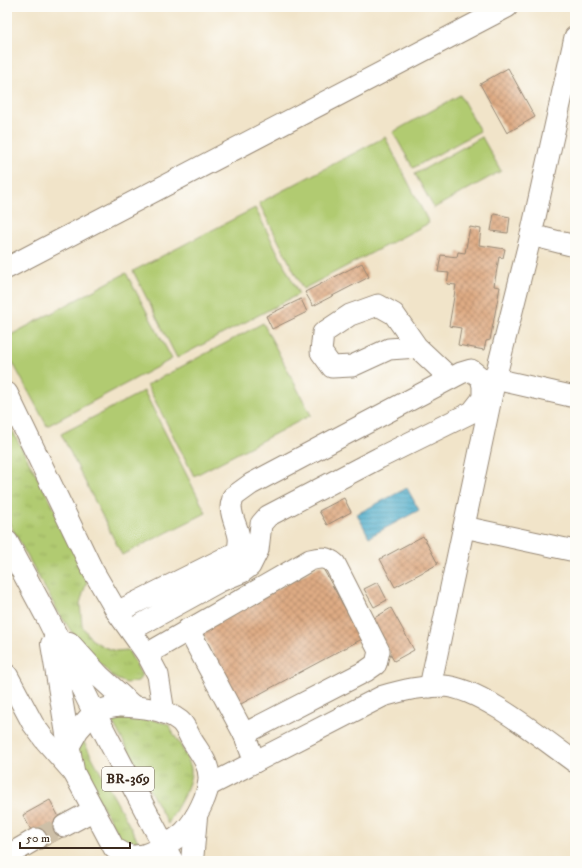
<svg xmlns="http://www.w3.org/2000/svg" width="582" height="868" viewBox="0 0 582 868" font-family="'IM FELL DW Pica',serif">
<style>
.grass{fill:url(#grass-tufts);stroke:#767a48}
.pitch{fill:#b1cb71;stroke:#767a48}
.water{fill:url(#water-rules);stroke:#426a74}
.building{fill:url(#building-cross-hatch)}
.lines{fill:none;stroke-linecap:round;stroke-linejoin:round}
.minor-tunnel{stroke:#cdbfa7;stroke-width:21;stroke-dasharray:21 10;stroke-linecap:butt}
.minor-casing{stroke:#968774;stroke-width:23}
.highway-casing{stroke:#968774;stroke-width:24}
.minor{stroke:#fff;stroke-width:21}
.highway{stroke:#fff;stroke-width:22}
.labels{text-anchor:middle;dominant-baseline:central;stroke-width:3;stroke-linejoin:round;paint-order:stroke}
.shield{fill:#fdfcf7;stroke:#75695f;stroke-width:1}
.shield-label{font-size:14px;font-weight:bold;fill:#3b2a1e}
</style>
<defs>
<pattern id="grass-tufts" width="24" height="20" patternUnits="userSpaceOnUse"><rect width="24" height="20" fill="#b1cb71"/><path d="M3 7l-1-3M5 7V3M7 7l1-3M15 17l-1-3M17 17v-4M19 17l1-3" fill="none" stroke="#99ae61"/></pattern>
<pattern id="water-rules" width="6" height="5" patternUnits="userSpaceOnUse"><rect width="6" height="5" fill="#49aac9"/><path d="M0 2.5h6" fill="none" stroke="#3e8ba3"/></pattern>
<pattern id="building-cross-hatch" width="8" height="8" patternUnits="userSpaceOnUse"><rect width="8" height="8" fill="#deab84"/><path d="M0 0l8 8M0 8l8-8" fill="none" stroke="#b58b6b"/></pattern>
</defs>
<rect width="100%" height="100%" fill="#fdfcf7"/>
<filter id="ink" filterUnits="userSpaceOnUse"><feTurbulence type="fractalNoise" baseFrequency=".025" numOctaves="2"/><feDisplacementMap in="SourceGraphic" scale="8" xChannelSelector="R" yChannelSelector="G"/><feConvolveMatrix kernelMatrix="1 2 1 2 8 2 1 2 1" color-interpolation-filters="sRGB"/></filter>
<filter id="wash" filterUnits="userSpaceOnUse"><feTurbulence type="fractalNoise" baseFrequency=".012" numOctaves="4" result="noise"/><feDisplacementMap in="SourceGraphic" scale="16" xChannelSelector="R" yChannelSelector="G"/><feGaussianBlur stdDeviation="0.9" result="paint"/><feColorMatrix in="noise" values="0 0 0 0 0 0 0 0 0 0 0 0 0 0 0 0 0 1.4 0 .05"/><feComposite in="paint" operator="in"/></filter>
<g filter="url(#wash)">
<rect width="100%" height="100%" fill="#f1e4c9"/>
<!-- grass -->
<g class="grass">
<polygon points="7,421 86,567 87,581 80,603 82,626 91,639 104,647 116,651 128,650 142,676 138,681 126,683 114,678 73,634 57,610 7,519"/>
<path d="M116,710l52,14c7,13 17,27 22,41 6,15 -15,45 -22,59l-59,-109z"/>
<polygon points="80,735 138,841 123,843 75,757"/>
</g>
<!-- pitch -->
<g class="pitch">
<polygon points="460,95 480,131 413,168 393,132"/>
<polygon points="385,137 429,223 303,289 259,203"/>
<polygon points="482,137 501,171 434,208 415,174"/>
<polygon points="255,208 299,294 177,358 133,271"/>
<polygon points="126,273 172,359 47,426 7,352 7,337"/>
<polygon points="263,323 311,415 194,476 147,385"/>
<polygon points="144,391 206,513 122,555 61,434"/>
</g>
<!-- water -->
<polygon class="water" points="407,488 419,510 369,537 357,514"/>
<g id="blocks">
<!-- building -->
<g class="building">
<polygon points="508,68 535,117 507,133 480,84"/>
<polygon points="494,214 510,217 508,233 491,231"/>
<polygon points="470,227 481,229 479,245 505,249 503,258 499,257 494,286 500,287 490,340 486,341 484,350 458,345 461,328 449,326 456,285 447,284 449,273 438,272 441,255 457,257 458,252 465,253"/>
<polygon points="362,263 369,277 313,306 305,292"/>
<polygon points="301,299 307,312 272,329 266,316"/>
<polygon points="344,498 351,512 327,525 319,511"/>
<polygon points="423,536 438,564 395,587 380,559"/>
<polygon points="321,565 362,639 239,705 202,631"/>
<polygon points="378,582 387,600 374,607 364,589"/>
<polygon points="391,608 414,650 394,661 371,620"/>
<polygon points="50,800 68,834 41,849 23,815"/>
</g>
</g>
</g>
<g filter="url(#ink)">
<use href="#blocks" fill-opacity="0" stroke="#968774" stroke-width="1"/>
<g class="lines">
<!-- minor-tunnel -->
<polyline class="minor-tunnel" points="36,839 64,826"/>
<!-- minor casing -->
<g class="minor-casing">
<g id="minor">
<polyline points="531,235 575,246"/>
<polyline points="7,268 507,7"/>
<polyline points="417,347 389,349 352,366 332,367 321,352 323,333 350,315 378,305 394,314 417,347 450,378"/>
<polyline points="495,379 575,397"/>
<polyline points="7,393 92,569 117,612 147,654 158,675 164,713"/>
<polyline points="464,527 575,551"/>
<path d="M117,612l120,-60c7,-19 -5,-27 -6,-45 0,-3 2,-7 2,-10l18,-13 210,-111 10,-3 10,8 2,8v12l-11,14 -93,46 -111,58 -7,8 -3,26 -8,16 -8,6 -22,9 -89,49"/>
<polyline points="188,629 244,734"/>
<path d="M147,654l163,-94c11,-3 17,-3 25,4l44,87 -3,13 -10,7 -122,63 11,28"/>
<polyline points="7,675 33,724 44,739 74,773"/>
<polyline points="430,687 495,379 531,235 575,37"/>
<path d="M119,706c20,1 45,2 61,15 6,5 9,15 13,21 7,11 16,22 16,35 1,16 -14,44 -25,55 -8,8 -33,22 -45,24 -10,1 -17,-3 -25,-8l-40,-75 -5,-27 9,-16 16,-18 14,-4z"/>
<path d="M208,786l175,-90c21,-6 38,-10 60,-10 37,1 101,54 132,76"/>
<polyline points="64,826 94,810"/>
<polyline points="7,856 36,839"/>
</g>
</g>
<!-- highway casing -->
<g class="highway-casing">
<g id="highway">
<polyline points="7,542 47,617 94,712 172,861"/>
<polyline points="69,643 99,676 132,706"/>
<polyline points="52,644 69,746"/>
<polyline points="139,856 144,861"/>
<polyline points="192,861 196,817"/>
</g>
</g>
<!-- minor -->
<use href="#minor" class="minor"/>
<!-- highway -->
<use href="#highway" class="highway"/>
</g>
</g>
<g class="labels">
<!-- shield labels -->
<rect class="shield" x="102" y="767" width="52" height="24" rx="3"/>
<g class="shield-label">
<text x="128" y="779">BR-369</text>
</g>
</g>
<!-- margin -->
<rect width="582" height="868" fill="none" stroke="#fdfcf7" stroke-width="24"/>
<!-- scale -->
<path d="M20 842v6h110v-6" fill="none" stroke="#3b2a1e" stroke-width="2"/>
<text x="26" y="842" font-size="12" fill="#3b2a1e" stroke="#fdfcf7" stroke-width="3" paint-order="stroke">50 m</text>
</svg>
